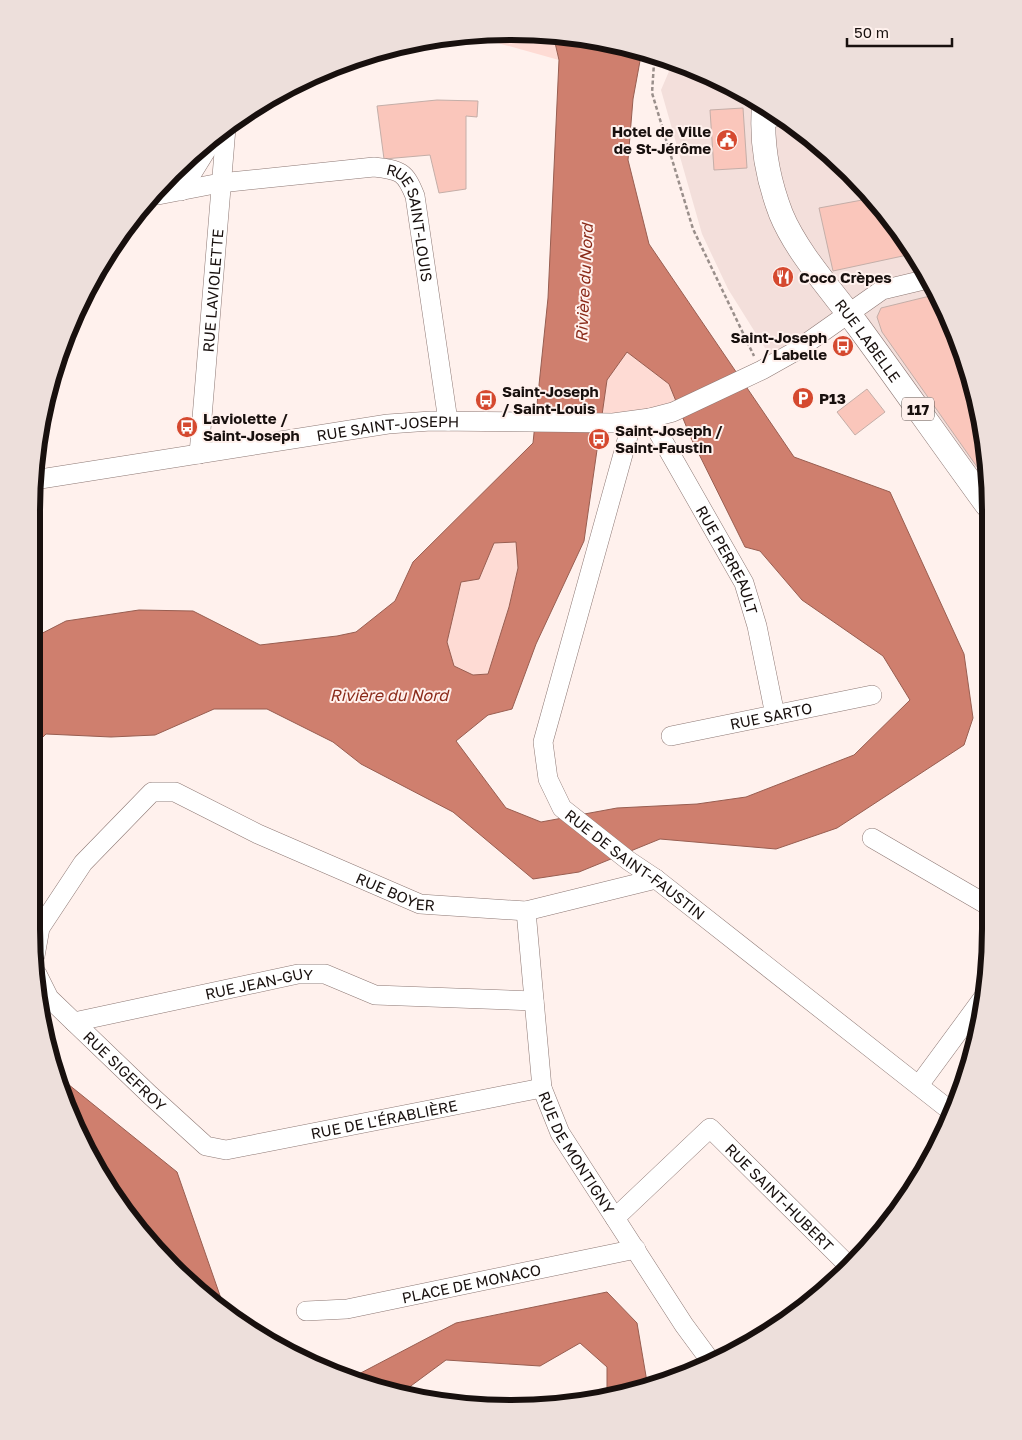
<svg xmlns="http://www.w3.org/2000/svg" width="1022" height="1440" viewBox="0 0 1022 1440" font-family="'Golos Text',sans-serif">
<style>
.built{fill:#f3dfdb}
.green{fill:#fedbd4}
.water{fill:#cf7f6e;stroke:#985e51;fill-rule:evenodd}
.building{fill:#fac6bb;stroke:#c4aea8}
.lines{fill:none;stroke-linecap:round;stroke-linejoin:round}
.minor-casing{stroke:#8d7874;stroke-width:20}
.major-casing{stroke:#8d7874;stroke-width:25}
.path{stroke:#9a8f8b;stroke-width:2.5;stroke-dasharray:4 2.5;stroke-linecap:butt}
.minor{stroke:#fff;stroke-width:19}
.major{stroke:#fff;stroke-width:24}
.labels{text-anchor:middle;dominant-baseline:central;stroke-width:4;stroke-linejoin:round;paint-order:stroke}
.shield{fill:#fff1ed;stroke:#5d5451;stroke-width:1}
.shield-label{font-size:14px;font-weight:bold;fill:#18100e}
.poi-label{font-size:15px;font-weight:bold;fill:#18100e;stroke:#fff1ed;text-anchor:start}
.street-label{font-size:15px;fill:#18100e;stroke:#fff1ed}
.water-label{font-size:16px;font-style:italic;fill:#8a2a19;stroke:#fff1ed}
.rim{fill:none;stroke:#18100e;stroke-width:6}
</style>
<rect width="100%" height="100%" fill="#fff1ed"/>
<!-- built -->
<polygon class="built" points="673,62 723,81 803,131 872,195 941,299 987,448 987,519 937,452 841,312 770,356 728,289 702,234 661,90"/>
<!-- green -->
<g class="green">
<polygon points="543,32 553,34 559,60 469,35"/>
<polygon points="627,352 669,384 678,403 650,418 601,418 607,380"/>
<polygon points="516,542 518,568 509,607 488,674 473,675 454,666 447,642 461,582 479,579 494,543"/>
</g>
<!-- water -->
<g class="water">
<path d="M553,34l89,16 -9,49 -5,61 21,84 145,213 96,35 74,162 9,64 -9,27 -127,83 -61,21 -116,-10 -81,33 -46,7 -80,-67 -92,-48 -28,-22 -66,-33h-53l-59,26 -44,2 -65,-3 -15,15v-110l35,-18 73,-11 54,1 67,34 77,-9 19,-4 39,-31 18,-39 120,-119 15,-145 11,-238zM627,352l42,32 22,54 54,109 15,4 42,49 81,56 27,44 -56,55 -108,42 -49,7 -80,4 -76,14 -35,-14 -50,-67 32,-26 24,-6 24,-65 48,-103 23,-161zM516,542l2,26 -9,39 -21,67 -15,1 -19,-9 -7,-24 14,-60 18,-3 15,-36z"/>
<polygon points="58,1076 177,1172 225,1310 194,1290 112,1195"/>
<polygon points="607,1292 637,1323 647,1382 607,1394 607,1367 580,1343 540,1366 446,1360 404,1391 355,1376 456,1323"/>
</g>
<!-- building -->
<g class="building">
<polygon points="437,100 478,101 477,117 466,116 466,189 439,193 430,155 384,159 377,106"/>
<polygon points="743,108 747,168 714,170 710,110"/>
<polygon points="873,198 876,213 883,212 912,254 833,271 819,208"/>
<polygon points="938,294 987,448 987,481 882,332 877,317 881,308"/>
<polygon points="867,389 885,412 855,435 837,412"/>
</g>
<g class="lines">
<!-- minor casing -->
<g class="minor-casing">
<g id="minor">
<polyline points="763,120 780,116"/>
<polyline points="181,191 215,136"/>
<path id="s1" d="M158,195l62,-12 154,-16c26,3 31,4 41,29l33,225"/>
<path id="s2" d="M650,418l94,165 13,43 18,89"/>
<path id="s3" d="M632,422l-89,320 5,37 14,29 67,53 27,18 296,233"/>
<path id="s4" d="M199,454l27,-326"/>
<path id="s5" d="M34,480l354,-56 43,-3 182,2 37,-5 23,-6 89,-42 32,-18 88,-62 46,-11"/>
<path id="s6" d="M671,736l201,-41"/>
<polyline points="872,838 989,906"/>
<path id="s7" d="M526,911l16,177 18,45 124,192 28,38"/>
<path id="s8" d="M35,956l5,-28 43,-65 69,-71h23l83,42 162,70 106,7 130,-32"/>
<path id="s9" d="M37,974l12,24 101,97 56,51 20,4 316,-62"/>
<path id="s10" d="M74,1022l224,-48h27l50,21 159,6"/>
<polyline points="919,1085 983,998"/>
<path id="s11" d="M615,1218l95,-90 139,138"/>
<path id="s12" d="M306,1311l41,-2 289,-60"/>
</g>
</g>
<!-- major casing -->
<g class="major-casing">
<g id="major">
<path id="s13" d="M764,106c-3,36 4,74 17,108 16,39 52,78 77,112 44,60 86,120 129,179"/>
</g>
</g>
<!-- path -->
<polyline class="path" points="660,57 654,63 652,93 693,229 754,356"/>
<!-- minor -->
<use href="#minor" class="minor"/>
<!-- major -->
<use href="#major" class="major"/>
</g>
<!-- icons -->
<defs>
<g id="civic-disc" transform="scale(1.125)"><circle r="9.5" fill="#d5492f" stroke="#fff1ed"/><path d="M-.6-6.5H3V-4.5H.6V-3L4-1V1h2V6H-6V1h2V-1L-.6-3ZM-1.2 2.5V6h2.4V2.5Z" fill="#fff"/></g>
<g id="restaurant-disc" transform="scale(1.125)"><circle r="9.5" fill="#d5492f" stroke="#fff1ed"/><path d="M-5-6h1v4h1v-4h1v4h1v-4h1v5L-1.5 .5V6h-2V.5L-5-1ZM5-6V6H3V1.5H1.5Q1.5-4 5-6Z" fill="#fff"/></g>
<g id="bus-disc" transform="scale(1.125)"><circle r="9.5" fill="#d5492f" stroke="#fff1ed"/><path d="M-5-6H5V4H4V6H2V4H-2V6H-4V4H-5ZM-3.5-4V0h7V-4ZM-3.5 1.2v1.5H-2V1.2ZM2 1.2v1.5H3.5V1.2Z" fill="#fff"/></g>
<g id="parking-disc" transform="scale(1.125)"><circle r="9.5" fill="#d5492f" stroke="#fff1ed"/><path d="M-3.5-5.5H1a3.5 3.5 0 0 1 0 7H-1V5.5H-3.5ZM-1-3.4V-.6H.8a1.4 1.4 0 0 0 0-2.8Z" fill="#fff"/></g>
</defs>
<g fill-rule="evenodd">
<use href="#civic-disc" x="727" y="140"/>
<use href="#restaurant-disc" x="783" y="277"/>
<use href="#bus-disc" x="843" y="346"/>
<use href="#parking-disc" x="803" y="398"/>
<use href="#bus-disc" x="486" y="400"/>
<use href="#bus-disc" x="187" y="427"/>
<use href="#bus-disc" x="599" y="439"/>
</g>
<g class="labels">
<!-- shield labels -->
<rect class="shield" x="902" y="397.5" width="32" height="23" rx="4"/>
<g class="shield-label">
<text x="918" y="409">117</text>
</g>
<!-- poi labels -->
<g class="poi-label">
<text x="711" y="131" text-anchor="end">Hotel de Ville<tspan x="711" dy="17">de St-Jérôme</tspan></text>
<text x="799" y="277">Coco Crèpes</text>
<text x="827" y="337" text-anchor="end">Saint-Joseph<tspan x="827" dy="17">/ Labelle</tspan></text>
<text x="502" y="391">Saint-Joseph<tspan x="502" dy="17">/ Saint-Louis</tspan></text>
<text x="819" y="398">P13</text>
<text x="203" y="418">Laviolette /<tspan x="203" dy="17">Saint-Joseph</tspan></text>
<text x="615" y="430">Saint-Joseph /<tspan x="615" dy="17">Saint-Faustin</tspan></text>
</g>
<!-- street labels -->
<g class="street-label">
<text stroke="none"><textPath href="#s1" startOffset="295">RUE SAINT-LOUIS</textPath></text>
<text stroke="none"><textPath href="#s4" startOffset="164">RUE LAVIOLETTE</textPath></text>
<text stroke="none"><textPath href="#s13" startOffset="264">RUE LABELLE</textPath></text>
<text stroke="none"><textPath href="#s5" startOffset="358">RUE SAINT-JOSEPH</textPath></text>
<text stroke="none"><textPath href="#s2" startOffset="162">RUE PERREAULT</textPath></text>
<text stroke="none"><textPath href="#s6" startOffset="102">RUE SARTO</textPath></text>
<text stroke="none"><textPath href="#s3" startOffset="494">RUE DE SAINT-FAUSTIN</textPath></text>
<text stroke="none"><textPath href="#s8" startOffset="471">RUE BOYER</textPath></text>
<text stroke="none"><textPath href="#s10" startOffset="189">RUE JEAN-GUY</textPath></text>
<text stroke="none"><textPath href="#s9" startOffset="132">RUE SIGEFROY</textPath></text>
<text stroke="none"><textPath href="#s9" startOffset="424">RUE DE L'ÉRABLIÈRE</textPath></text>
<text stroke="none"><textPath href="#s7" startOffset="251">RUE DE MONTIGNY</textPath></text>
<text stroke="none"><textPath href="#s11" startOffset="229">RUE SAINT-HUBERT</textPath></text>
<text stroke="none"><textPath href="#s12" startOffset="168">PLACE DE MONACO</textPath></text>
</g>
<!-- water labels -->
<g class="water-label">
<text transform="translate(584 283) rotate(-87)">Rivière du Nord</text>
<text x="389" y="695">Rivière du Nord</text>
</g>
</g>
<!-- crop -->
<path d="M0 0H1022V1440H0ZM511 40H511A471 471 0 0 1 982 511V929A471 471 0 0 1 511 1400H511A471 471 0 0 1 40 929V511A471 471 0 0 1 511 40Z" fill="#eddfdb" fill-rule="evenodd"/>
<path class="rim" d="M511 40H511A471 471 0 0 1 982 511V929A471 471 0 0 1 511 1400H511A471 471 0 0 1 40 929V511A471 471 0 0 1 511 40Z"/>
<!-- scale -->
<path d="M847 38v8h105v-8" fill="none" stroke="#18100e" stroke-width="2.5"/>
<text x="854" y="38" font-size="15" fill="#18100e" stroke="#fff1ed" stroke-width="4" paint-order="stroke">50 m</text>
</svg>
